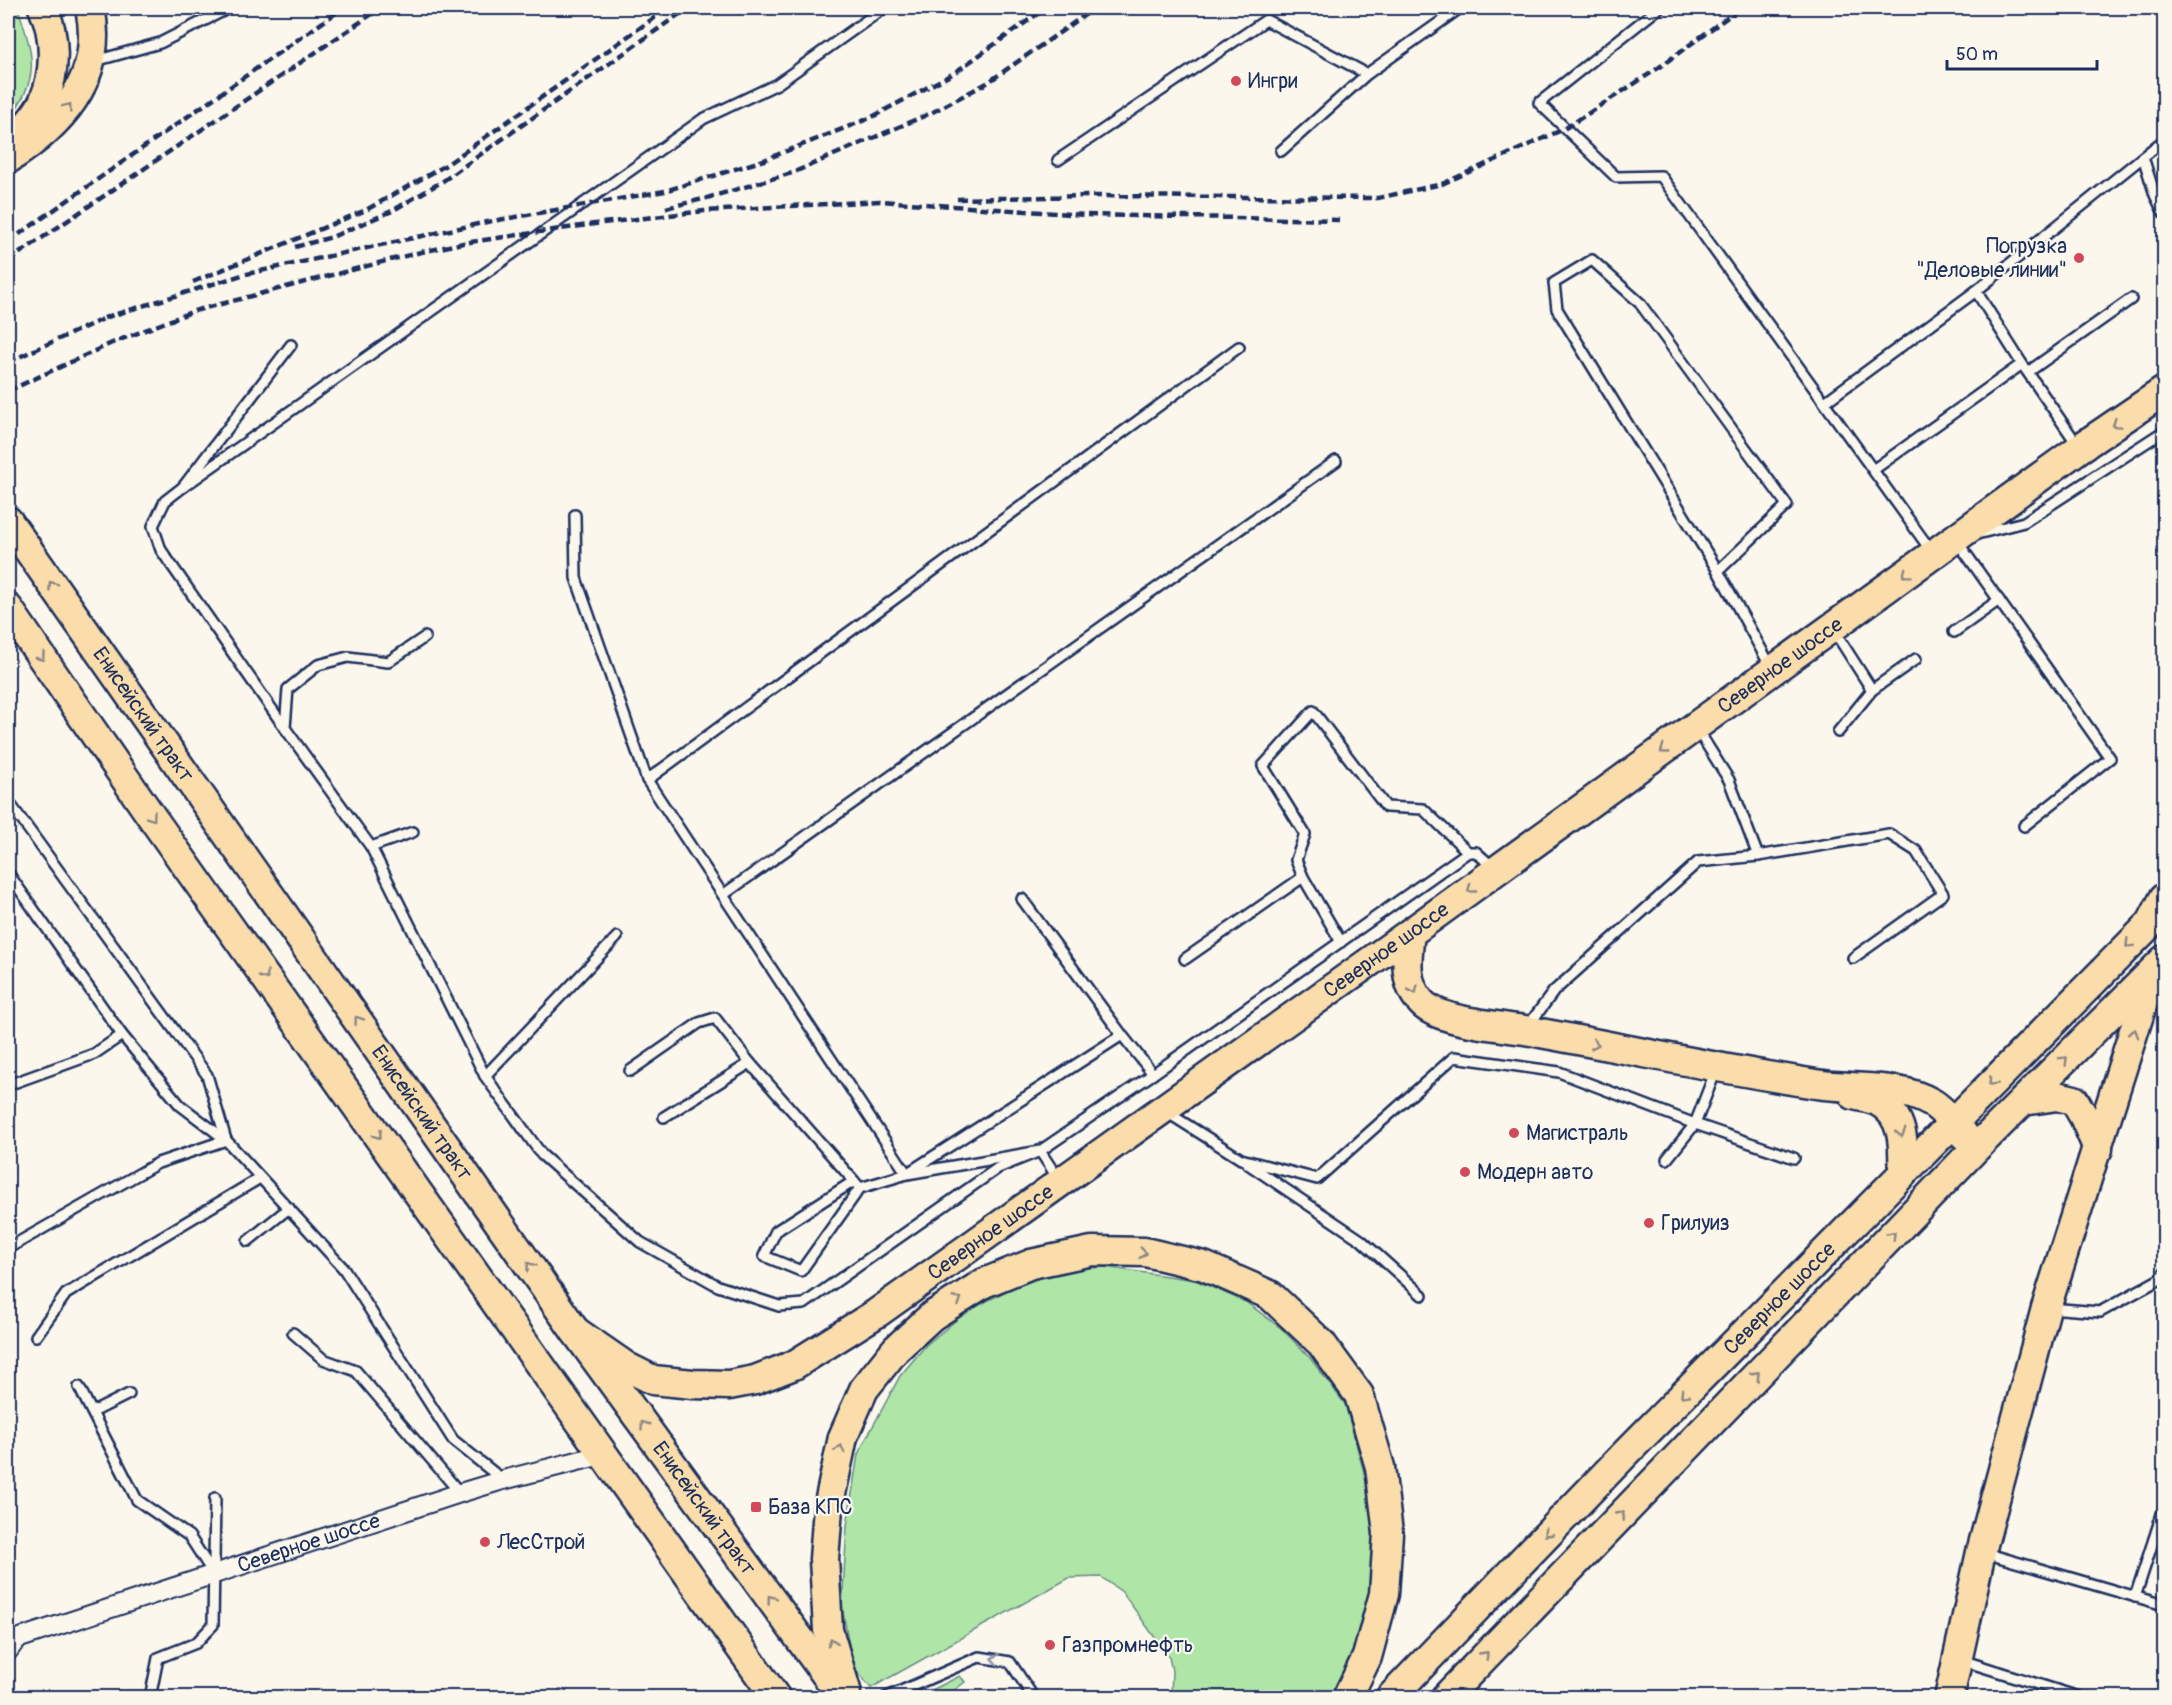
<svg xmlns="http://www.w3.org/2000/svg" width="2172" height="1705" viewBox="0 0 2172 1705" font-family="Pangolin,sans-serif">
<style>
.green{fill:#afe5a7;stroke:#658a82;stroke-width:1.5}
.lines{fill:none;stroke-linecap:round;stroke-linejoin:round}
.service-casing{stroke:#1b2f5e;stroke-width:14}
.minor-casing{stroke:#1b2f5e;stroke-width:22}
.primary-casing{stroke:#1b2f5e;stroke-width:33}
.service{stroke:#fbf7ec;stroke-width:9}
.minor{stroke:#fbf7ec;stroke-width:18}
.primary{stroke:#fbddab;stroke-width:28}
.rail{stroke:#1b2f5e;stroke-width:4.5;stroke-dasharray:9 4.5;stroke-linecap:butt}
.oneway{stroke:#8b8684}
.oneway2{stroke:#8b93a5}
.poi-dot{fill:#d1495b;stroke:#fbf7ec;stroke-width:2}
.labels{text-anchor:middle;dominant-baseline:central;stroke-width:4.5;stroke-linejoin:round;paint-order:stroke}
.poi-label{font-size:21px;fill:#1b2f5e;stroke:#fbf7ec;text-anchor:start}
.street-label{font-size:21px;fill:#1b2f5e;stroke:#fbf7ec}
</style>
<rect width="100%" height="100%" fill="#fbf7ec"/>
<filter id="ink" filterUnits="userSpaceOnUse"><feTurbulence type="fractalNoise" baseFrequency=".0167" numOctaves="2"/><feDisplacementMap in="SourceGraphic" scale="12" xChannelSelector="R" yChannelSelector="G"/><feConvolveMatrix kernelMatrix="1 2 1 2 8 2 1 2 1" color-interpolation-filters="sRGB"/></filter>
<g filter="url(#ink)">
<!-- green -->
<g class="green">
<path d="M8,8h10c15,47 24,69 -10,112z"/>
<polygon points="1104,1267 1195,1280 1246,1302 1282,1329 1310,1358 1345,1404 1374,1508 1376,1567 1359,1641 1340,1685 1331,1697 1171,1697 1172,1671 1169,1657 1122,1592 1101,1577 1069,1578 871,1688 853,1667 842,1607 847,1526 858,1454 900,1376 926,1345 966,1312 1010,1289 1060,1270"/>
<polygon points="960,1676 965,1682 952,1692 956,1697 924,1697 922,1695"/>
</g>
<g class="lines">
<!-- service casing -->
<g class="service-casing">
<g id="service">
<polyline points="1659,8 1539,103 1616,177 1661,176 1932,552"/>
<polyline points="95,61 160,43 229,8"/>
<polyline points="1281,151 1367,74 1460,8"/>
<polyline points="2143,157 2155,195 2164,213"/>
<polyline points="1058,160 1266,20 1367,74"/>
<polyline points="1976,291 2022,364 2077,444"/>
<polyline points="2028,372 2131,299"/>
<polyline points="1825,402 1976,291 2164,140"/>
<polyline points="1873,470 2022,364"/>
<polyline points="183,487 703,119 777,84 884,8"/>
<polyline points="575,515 576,578 647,780 907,1174"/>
<polyline points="1981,533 2024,522 2164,431"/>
<polyline points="1957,541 2110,758 2024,826"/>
<polyline points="1718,571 1787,505 1639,302 1592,260 1554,283 1557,309 1718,571 1772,669"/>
<polyline points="1833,629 1872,690"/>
<polyline points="1954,632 1999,600"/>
<polyline points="425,637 388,662 348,657 318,665 288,689 285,728 371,847 485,1076"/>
<polyline points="285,728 161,550 153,526 165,501 183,487 291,345"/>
<polyline points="1697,729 1729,780 1758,856"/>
<polyline points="1838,732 1872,690 1916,659"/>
<polyline points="647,780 1239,347"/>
<polyline points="8,801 207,1075 226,1140 344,1269 453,1440 503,1480"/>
<polyline points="371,847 413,832"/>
<polyline points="8,873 122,1035 180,1105 226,1140"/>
<polyline points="723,895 1336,461"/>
<polyline points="1022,899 1122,1035 1153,1074"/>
<polyline points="617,937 485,1076 542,1155 640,1242 718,1286 779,1306 804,1304 998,1168 1040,1151 1059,1180"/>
<polyline points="1341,942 1303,877 1296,860 1305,834 1263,766 1313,711 1386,807 1423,809 1468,852 1476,852 1495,869"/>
<polyline points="1185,959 1303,877"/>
<polyline points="1528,1026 1554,991 1698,862 1758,856 1889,834 1916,851 1943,894 1853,958"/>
<polyline points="630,1071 699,1023 715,1018 750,1063"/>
<polyline points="8,1085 94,1054 122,1035"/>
<polyline points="1165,1111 1241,1159 1317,1179 1454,1057 1559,1072 1695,1124 1794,1158"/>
<polyline points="664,1117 750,1063 854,1181"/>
<polyline points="1667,1159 1695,1124 1716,1070"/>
<polyline points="1248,1164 1361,1240 1422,1295"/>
<polyline points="911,1171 1122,1035"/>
<polyline points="860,1188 854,1181 776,1231 764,1256 801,1271 860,1188 907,1174 1040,1151 1153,1074 1468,852"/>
<polyline points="248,1241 289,1208"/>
<polyline points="12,1246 158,1163 226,1140"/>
<polyline points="2049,1308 2100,1312 2162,1278 2164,1273"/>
<polyline points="293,1333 323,1359 356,1371 460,1493"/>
<polyline points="36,1336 66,1294 260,1178"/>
<polyline points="79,1387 137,1500 189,1536 213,1573"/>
<polyline points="93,1412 129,1394"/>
<polyline points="1985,1553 2164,1605"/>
<polyline points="2135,1597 2164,1508"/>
<polyline points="1961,1660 2082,1698"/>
<polyline points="8,1695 18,1698"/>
<polyline points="150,1698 158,1658 196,1643 213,1625 215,1498"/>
<polyline points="885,1698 979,1657 1010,1662 1034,1698"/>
</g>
</g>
<!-- minor casing -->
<g class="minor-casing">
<g id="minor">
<path id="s1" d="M8,1651l9,-12 443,-146 43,-13 102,-26"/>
</g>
</g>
<!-- primary casing -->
<g class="primary-casing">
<g id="primary">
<path d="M12,142c11,-12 26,-27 32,-42 12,-28 12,-65 -1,-92"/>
<path d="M8,159c55,-35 97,-82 82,-151"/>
<path id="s2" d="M8,521l567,810 268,367"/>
<polyline points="8,608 151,816 776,1698"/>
<path d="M1410,933c-3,25 -7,49 11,69 17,20 79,24 104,28 97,18 194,39 291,54 37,6 83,-1 116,19 12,7 23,22 32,32"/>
<path d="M1854,1095c7,2 16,3 23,6 28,14 27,45 26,72"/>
<polyline points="2023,1101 2057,1096 2074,1100 2084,1117 2098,1149"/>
<path id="s3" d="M575,1331l52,36 26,13 40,4 36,1 26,-5 39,-15 83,-52 533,-380 670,-485 84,-57"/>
<polyline points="846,1690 828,1630 824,1559 828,1508 843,1437 864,1389 896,1349 932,1316 984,1283 1031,1264 1092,1251 1145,1252 1204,1266 1270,1295 1321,1343 1359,1395 1380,1467 1388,1533 1384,1594 1367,1657 1347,1698"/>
<path id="s4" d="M1390,1698l235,-244 526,-531 13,-25"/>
<polyline points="1445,1698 1976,1148 2164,960"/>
<polyline points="1949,1698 1981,1552 2046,1308 2151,977"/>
</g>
</g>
<!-- service -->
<use href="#service" class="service"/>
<!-- minor -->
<use href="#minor" class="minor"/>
<!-- primary -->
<use href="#primary" class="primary"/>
<!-- rail -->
<g class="rail">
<polyline points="957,199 1089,196 1378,198 1442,184 1564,129 1654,71 1740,8"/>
<polyline points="666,208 707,198 792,173 931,113 987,83 1095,8"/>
<polyline points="8,242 343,8"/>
<polyline points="295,247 332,237 392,211 443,181 688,8"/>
<polyline points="8,261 381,8"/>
<polyline points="193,282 366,210 446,165 668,8"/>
<polyline points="104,318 242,275 487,222 665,191 764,160 870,118 954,73 1046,8"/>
<polyline points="8,362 112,315"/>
<polyline points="8,391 112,343 194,311 417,253 463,243 595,224 704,211 880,201 1085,215 1340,220"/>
</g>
</g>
<!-- one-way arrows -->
<defs><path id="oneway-chevron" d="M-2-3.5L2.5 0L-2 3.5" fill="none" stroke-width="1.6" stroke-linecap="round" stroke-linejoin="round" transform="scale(1.5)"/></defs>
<g class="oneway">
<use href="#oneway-chevron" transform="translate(68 107) rotate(-52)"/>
<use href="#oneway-chevron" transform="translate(2116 424) rotate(146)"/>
<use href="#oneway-chevron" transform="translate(1906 574) rotate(143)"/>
<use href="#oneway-chevron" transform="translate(52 585) rotate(-125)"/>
<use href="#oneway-chevron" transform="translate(41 657) rotate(55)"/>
<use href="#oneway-chevron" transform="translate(1664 750) rotate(144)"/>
<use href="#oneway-chevron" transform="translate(152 817) rotate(55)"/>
<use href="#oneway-chevron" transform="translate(1471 889) rotate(144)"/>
<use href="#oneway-chevron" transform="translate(2129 944) rotate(135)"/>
<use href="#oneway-chevron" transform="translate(265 976) rotate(55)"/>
<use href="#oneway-chevron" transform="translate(1414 990) rotate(64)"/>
<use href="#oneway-chevron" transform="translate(358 1020) rotate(-125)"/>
<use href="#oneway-chevron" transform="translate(2134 1033) rotate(-73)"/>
<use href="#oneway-chevron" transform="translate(1595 1044) rotate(11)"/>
<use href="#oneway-chevron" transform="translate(2064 1060) rotate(-45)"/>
<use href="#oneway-chevron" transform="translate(1992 1082) rotate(135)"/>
<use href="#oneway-chevron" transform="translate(1901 1133) rotate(74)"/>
<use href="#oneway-chevron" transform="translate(378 1135) rotate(55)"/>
<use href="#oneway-chevron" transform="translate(1892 1235) rotate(-46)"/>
<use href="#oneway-chevron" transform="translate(1143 1253) rotate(6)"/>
<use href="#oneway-chevron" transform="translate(530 1266) rotate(-125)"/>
<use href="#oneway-chevron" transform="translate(958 1300) rotate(-33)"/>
<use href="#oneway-chevron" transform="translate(1756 1375) rotate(-46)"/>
<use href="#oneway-chevron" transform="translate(1684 1394) rotate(135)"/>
<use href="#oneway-chevron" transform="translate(644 1425) rotate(-126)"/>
<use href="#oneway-chevron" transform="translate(840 1449) rotate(-78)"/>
<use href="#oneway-chevron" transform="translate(1621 1515) rotate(-46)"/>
<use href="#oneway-chevron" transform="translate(1548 1533) rotate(134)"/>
<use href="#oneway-chevron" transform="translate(771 1599) rotate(-126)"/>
<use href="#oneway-chevron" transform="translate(832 1642) rotate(-107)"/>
<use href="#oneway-chevron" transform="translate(1485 1655) rotate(-46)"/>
</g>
<use class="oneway2" href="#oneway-chevron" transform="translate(995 1659) rotate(-170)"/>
</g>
<!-- markers -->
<g class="poi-dot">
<circle cx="1236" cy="81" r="6"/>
<circle cx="2079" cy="258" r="6"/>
<circle cx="1514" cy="1133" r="6"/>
<circle cx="1465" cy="1172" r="6"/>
<circle cx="1649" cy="1223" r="6"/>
<rect x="750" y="1501" width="12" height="12" rx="3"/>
<circle cx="485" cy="1542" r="6"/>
<circle cx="1050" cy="1645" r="6"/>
</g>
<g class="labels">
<!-- poi labels -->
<g class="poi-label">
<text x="1248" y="81">Ингри</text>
<text x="2067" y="246" text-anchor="end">Погрузка<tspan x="2067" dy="24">"Деловые линии"</tspan></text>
<text x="1526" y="1133">Магистраль</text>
<text x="1477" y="1172">Модерн авто</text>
<text x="1661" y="1223">Грилуиз</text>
<text x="768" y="1507">База КПС</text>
<text x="497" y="1542">ЛесСтрой</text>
<text x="1062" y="1645">Газпромнефть</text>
</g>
<!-- street labels -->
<g class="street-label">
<text stroke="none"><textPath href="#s3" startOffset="1446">Северное шоссе</textPath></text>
<text stroke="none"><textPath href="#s2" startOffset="236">Енисейский тракт</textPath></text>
<text stroke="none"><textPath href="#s3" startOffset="960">Северное шоссе</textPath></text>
<text stroke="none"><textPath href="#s2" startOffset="722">Енисейский тракт</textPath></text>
<text stroke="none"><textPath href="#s3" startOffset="474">Северное шоссе</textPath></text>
<text stroke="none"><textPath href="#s4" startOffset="558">Северное шоссе</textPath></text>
<text stroke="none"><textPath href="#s2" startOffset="1208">Енисейский тракт</textPath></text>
<text stroke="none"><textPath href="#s1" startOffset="322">Северное шоссе</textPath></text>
</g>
</g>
<!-- margin -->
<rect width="2172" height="1705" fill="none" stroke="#fbf7ec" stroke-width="30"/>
<rect x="15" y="15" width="2142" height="1675" fill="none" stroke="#1b2f5e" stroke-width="2" filter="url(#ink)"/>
<!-- scale -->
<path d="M1947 60v9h150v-9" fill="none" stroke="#1b2f5e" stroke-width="3"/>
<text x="1956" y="60" font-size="18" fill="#1b2f5e" stroke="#fbf7ec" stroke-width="4.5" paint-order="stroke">50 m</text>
</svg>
